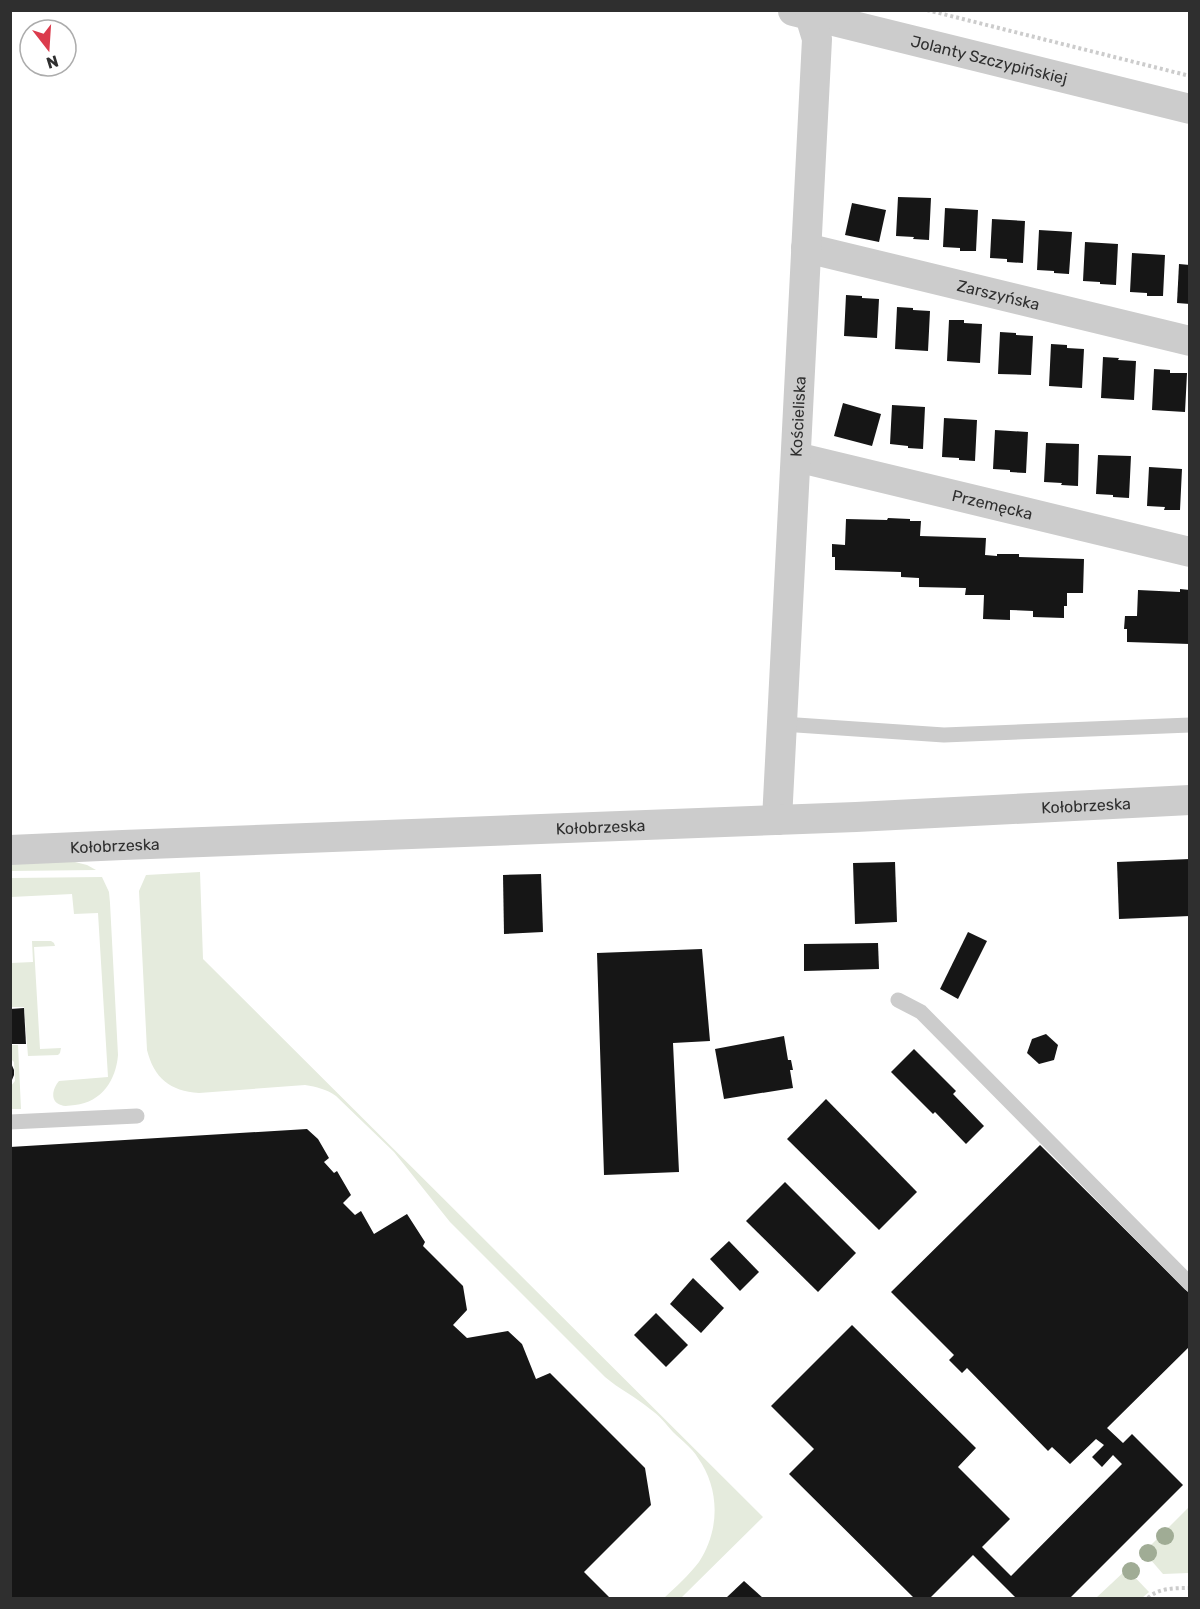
<svg xmlns="http://www.w3.org/2000/svg" width="1200" height="1609" viewBox="0 0 1200 1609" font-family="Rubik,sans-serif">
<style>
.green{fill:#e5ebdd}
.building{fill:#161616}
.lines{fill:none;stroke-linecap:round;stroke-linejoin:round}
.path{stroke:#ccc;stroke-width:4;stroke-dasharray:3 3;stroke-linecap:butt}
.lane{stroke:#ccc;stroke-width:15}
.street{stroke:#ccc;stroke-width:30}
.tree{fill:#a0ac95}
.labels{text-anchor:middle;dominant-baseline:central;stroke-width:6;stroke-linejoin:round;paint-order:stroke}
.street-label{font-size:16px;fill:#2f2f2f;stroke:#fff}
</style>
<rect width="100%" height="100%" fill="#fff"/>
<!-- green -->
<g class="green">
<polygon points="71,861 87,865 96,870 11,871 10,864"/>
<path d="M200,872l3,87 560,558 -82,81h-17c12,-11 25,-23 35,-36 21,-32 21,-73 -1,-104 -6,-10 -17,-18 -25,-26 -7,-8 -14,-17 -23,-23 -14,-12 -31,-20 -45,-32l-155,-155 -56,-70 -58,-56c-10,-7 -19,-9 -31,-11l-106,8c-29,-2 -45,-15 -52,-43l-8,-159 7,-16z"/>
<path d="M102,877l7,15 1,11 8,152c-2,25 -16,47 -43,50 -4,0 -10,2 -14,0 -12,-4 -8,-17 -2,-24l49,-4 -10,-164 -24,1 -2,-20 -61,3v-19z"/>
<polygon points="32,941 51,941 54,943 55,946 34,947 40,1049 61,1048 60,1053 58,1055 28,1056 24,1007 11,1007 11,963 33,962"/>
<polygon points="11,1045 18,1045 21,1109 11,1109 11,1086 15,1081 14,1062 11,1059"/>
<polygon points="1189,1507 1189,1573 1163,1574 1144,1552"/>
<polygon points="1127,1569 1149,1592 1142,1598 1096,1598"/>
</g>
<!-- building -->
<g class="building">
<polygon points="898,197 931,198 929,240 913,239 914,237 896,236"/>
<polygon points="852,203 886,210 879,242 845,235"/>
<polygon points="945,208 978,210 976,251 960,251 960,248 943,247"/>
<polygon points="992,219 1025,221 1023,263 1007,262 1007,259 990,258"/>
<polygon points="1039,230 1072,232 1069,274 1054,273 1054,271 1037,270"/>
<polygon points="1085,242 1118,244 1116,285 1100,284 1100,282 1083,281"/>
<polygon points="1132,253 1165,255 1163,296 1147,296 1147,293 1130,292"/>
<polygon points="1179,264 1190,265 1190,304 1177,303"/>
<polygon points="846,295 862,296 862,298 879,299 877,338 844,336"/>
<polygon points="897,307 913,308 913,310 930,311 928,351 895,349"/>
<polygon points="949,320 964,320 964,323 982,324 980,363 947,361"/>
<polygon points="1000,332 1016,333 1016,335 1033,336 1031,375 998,374"/>
<polygon points="1051,344 1067,345 1067,348 1084,349 1082,388 1049,386"/>
<polygon points="1103,357 1119,358 1118,360 1136,361 1134,400 1101,398"/>
<polygon points="1154,369 1170,370 1170,373 1187,373 1185,412 1152,410"/>
<polygon points="843,403 881,414 872,446 834,436"/>
<polygon points="892,405 925,407 923,449 908,448 908,446 890,444"/>
<polygon points="944,418 977,420 975,461 959,460 959,458 942,457"/>
<polygon points="995,430 1028,432 1026,473 1010,472 1010,470 993,469"/>
<polygon points="1046,443 1079,444 1078,486 1061,485 1062,483 1044,482"/>
<polygon points="1098,455 1131,456 1129,498 1113,497 1113,495 1096,494"/>
<polygon points="1149,467 1182,469 1180,510 1164,510 1165,507 1147,506"/>
<polygon points="888,518 910,519 910,521 921,521 920,536 986,538 985,555 997,556 997,554 1019,554 1019,557 1084,559 1083,593 1067,593 1067,606 1064,606 1064,618 1033,617 1033,611 1010,610 1010,620 983,619 984,595 965,595 966,588 919,587 919,578 901,577 901,572 835,570 835,557 832,557 832,544 845,545 846,519 887,520"/>
<polygon points="1180,589 1190,590 1190,644 1127,642 1127,629 1124,629 1125,616 1137,616 1138,590 1180,592"/>
<polygon points="1190,859 1190,916 1119,919 1117,862"/>
<polygon points="895,862 897,922 855,924 853,863"/>
<polygon points="541,874 543,932 504,934 503,875"/>
<polygon points="968,932 987,941 958,999 940,989"/>
<polygon points="878,943 879,969 804,971 804,944"/>
<polygon points="702,949 710,1041 673,1043 679,1172 604,1175 597,953"/>
<polygon points="24,1008 26,1044 10,1044 10,1009"/>
<polygon points="1046,1034 1058,1045 1054,1060 1039,1064 1027,1053 1032,1039"/>
<polygon points="784,1036 788,1060 791,1060 793,1070 790,1070 793,1088 724,1099 715,1049"/>
<polygon points="914,1049 956,1091 953,1094 984,1126 966,1144 935,1112 933,1114 891,1072"/>
<polygon points="10,1061 14,1070 14,1075 10,1085"/>
<polygon points="826,1099 917,1192 879,1230 787,1139"/>
<polygon points="307,1129 318,1139 329,1158 324,1162 334,1173 337,1171 351,1195 343,1203 355,1215 361,1211 374,1234 407,1214 425,1242 423,1246 463,1286 467,1310 453,1325 467,1338 508,1331 522,1344 536,1379 550,1373 645,1468 651,1505 584,1572 610,1598 10,1598 10,1147"/>
<polygon points="1040,1145 1190,1294 1190,1346 1107,1428 1123,1443 1132,1434 1183,1485 1070,1598 1016,1598 973,1555 930,1598 914,1598 789,1474 814,1449 771,1406 852,1325 976,1448 958,1467 1010,1519 982,1547 1011,1576 1122,1464 1113,1455 1102,1467 1092,1457 1104,1445 1096,1439 1070,1464 1052,1447 1048,1451 967,1368 962,1373 949,1360 954,1355 891,1292"/>
<polygon points="785,1182 856,1253 818,1292 746,1221"/>
<polygon points="729,1241 759,1272 740,1291 710,1259"/>
<polygon points="693,1278 724,1308 701,1333 670,1304"/>
<polygon points="656,1313 688,1345 666,1367 634,1335"/>
<polygon points="744,1581 763,1598 726,1598"/>
</g>
<g class="lines">
<!-- path -->
<g class="path">
<polyline points="927,10 1190,76"/>
<path d="M1148,1598c10,-10 27,-10 42,-10"/>
</g>
<!-- lane -->
<g class="lane">
<polyline points="782,724 944,735 1190,725"/>
<polyline points="898,1000 921,1012 1190,1284"/>
<polyline points="10,1122 137,1116"/>
</g>
<!-- street -->
<g class="street">
<path id="s1" d="M793,11l397,98"/>
<path id="s2" d="M806,248l384,93"/>
<path id="s3" d="M796,457l394,95"/>
<path id="s4" d="M777,820l40,-781 -7,-23 1,-6"/>
<path id="s5" d="M10,850l113,-5 733,-28 334,-17"/>
</g>
</g>
<!-- trees -->
<g class="tree">
<circle cx="1165" cy="1536" r="9"/>
<circle cx="1148" cy="1553" r="9"/>
<circle cx="1131" cy="1571" r="9"/>
</g>
<g class="labels">
<!-- street labels -->
<g class="street-label">
<text stroke="none"><textPath href="#s1" startOffset="202">Jolanty Szczypińskiej</textPath></text>
<text stroke="none"><textPath href="#s2" startOffset="198">Zarszyńska</textPath></text>
<text stroke="none"><textPath href="#s4" startOffset="404">Kościeliska</textPath></text>
<text stroke="none"><textPath href="#s3" startOffset="202">Przemęcka</textPath></text>
<text stroke="none"><textPath href="#s5" startOffset="1077">Kołobrzeska</textPath></text>
<text stroke="none"><textPath href="#s5" startOffset="591">Kołobrzeska</textPath></text>
<text stroke="none"><textPath href="#s5" startOffset="105">Kołobrzeska</textPath></text>
</g>
</g>
<!-- border -->
<rect width="1200" height="1609" fill="none" stroke="#2f2f2f" stroke-width="24"/>
<!-- north arrow -->
<g transform="translate(48 48) rotate(163)"><circle r="28" fill="#ffffff" stroke="#acacac" stroke-width="1.5"/>
<path d="M0-4.5L10 22L0 15L-10 22Z" fill="#db3b4c"/>
<text y="-9" font-size="16" font-weight="bold" text-anchor="middle" fill="#2f2f2f">N</text>
</g>
</svg>
